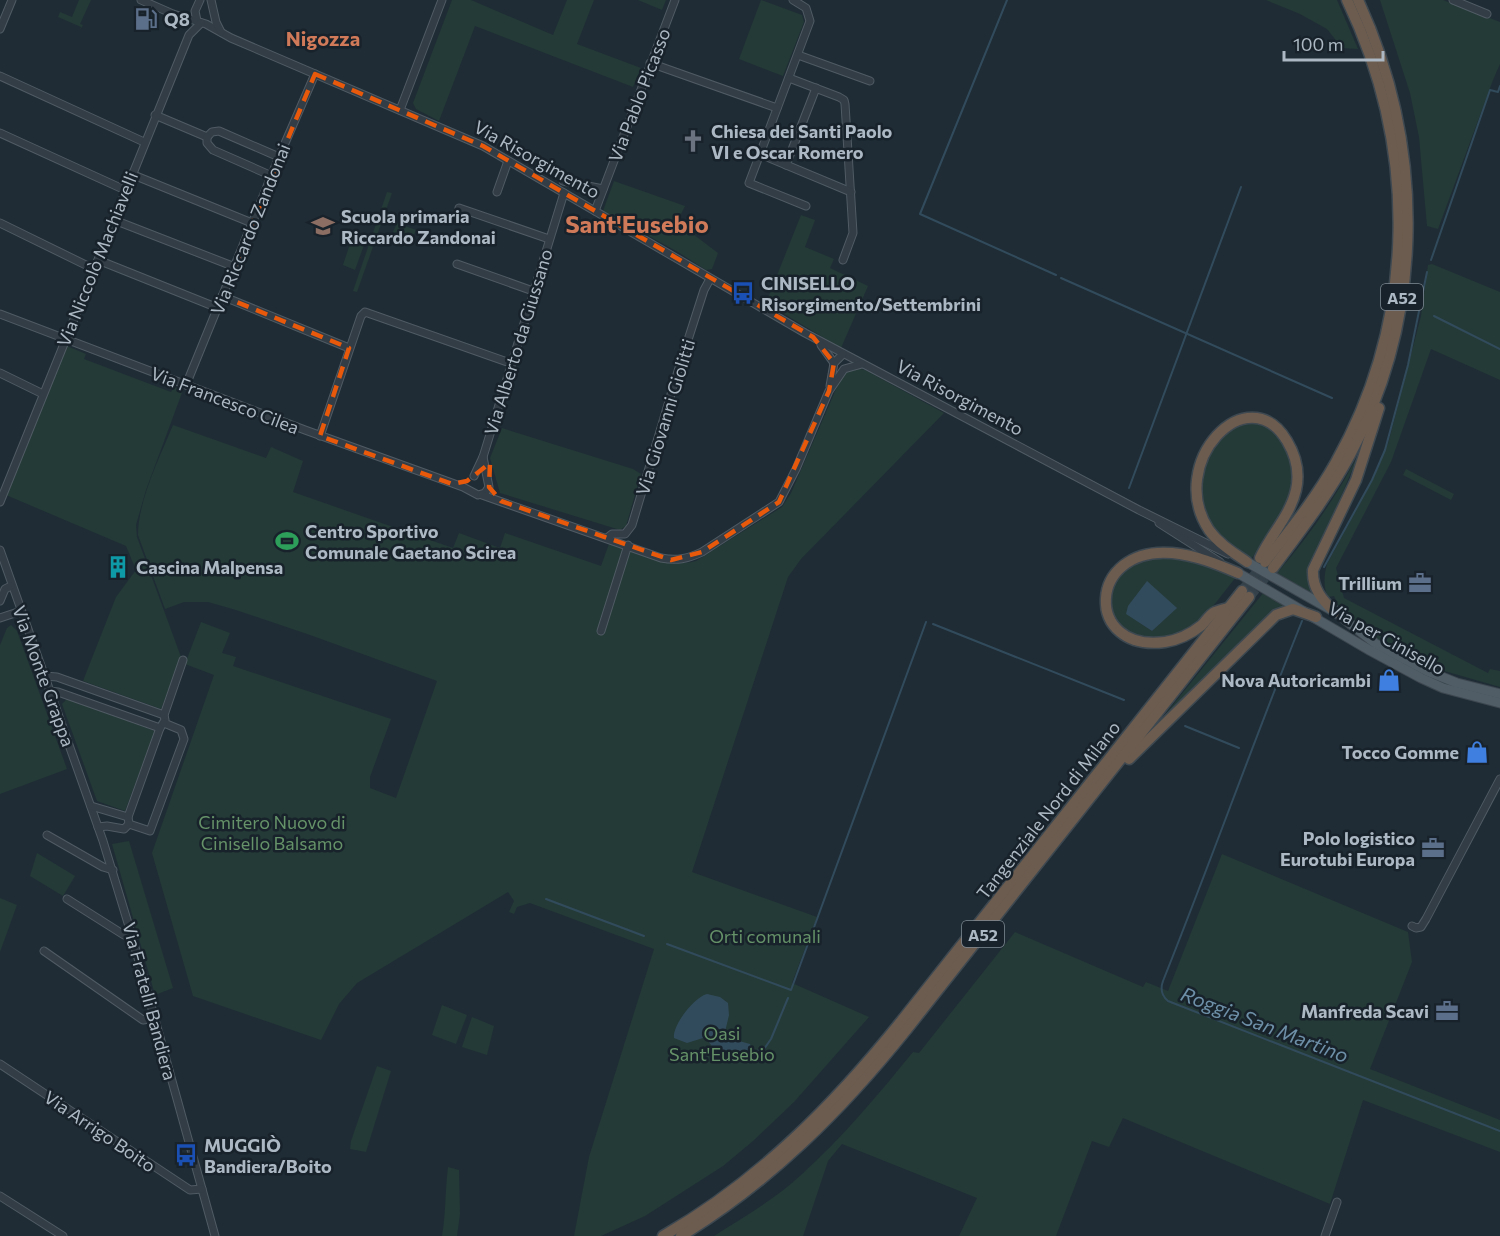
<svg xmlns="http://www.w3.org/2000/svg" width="1500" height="1236" viewBox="0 0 1500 1236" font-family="Commissioner,sans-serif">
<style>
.green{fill:#243a37;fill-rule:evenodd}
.water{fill:#324b5c}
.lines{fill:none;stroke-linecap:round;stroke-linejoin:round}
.stream{stroke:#324b5c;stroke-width:2}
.highway-tunnel{stroke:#34414a;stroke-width:10;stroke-dasharray:10 5;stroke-linecap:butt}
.minor-casing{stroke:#505b64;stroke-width:9}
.major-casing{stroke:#3c464f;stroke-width:11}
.highway-casing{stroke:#3d4850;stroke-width:13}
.minor{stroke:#323d46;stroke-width:7}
.major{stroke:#505d66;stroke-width:9}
.highway{stroke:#6c5c4f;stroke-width:10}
.marked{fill:none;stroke:#e8590c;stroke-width:4.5;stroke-dasharray:12 8;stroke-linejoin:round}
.labels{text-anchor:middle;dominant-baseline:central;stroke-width:5;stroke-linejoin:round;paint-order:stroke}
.shield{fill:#18222a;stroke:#808b95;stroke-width:1.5}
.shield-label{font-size:16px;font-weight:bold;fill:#acb8c3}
.poi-label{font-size:18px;font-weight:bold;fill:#acb8c3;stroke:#18222a;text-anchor:start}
.street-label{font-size:18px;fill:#acb8c3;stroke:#18222a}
.park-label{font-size:18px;fill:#659268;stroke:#18222a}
.neighbourhood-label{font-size:20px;font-weight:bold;fill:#d17a59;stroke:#18222a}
.water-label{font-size:20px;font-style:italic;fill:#6d8fa7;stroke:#18222a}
.district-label{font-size:24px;font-weight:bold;fill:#d17a59;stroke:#18222a}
</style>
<rect width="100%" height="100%" fill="#1f2c35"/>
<!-- green -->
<g class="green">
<polygon points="79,0 91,0 80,24 83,25 80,30 81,27 58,17 60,12 72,17"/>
<polygon points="452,0 471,0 553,35 567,0 594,0 577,44 641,68 633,87 475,26 439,121 416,109 413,103"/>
<polygon points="638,0 666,0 662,10"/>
<polygon points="761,0 802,15 804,22 783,76 739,59"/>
<polygon points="1266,0 1337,0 1358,49 1342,48 1327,29 1300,14"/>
<polygon points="1380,0 1443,0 1500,22 1500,64 1493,80 1438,229 1427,226 1419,137 1410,93"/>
<polygon points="614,181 685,206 677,222 718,253 712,269 706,270 678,252 603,211"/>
<polygon points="387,192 392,193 357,292 353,291"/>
<polygon points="801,215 815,220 805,247 834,259 830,268 868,286 841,348 766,303"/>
<polygon points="397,223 416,230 412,239 393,232"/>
<polygon points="351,241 364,245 355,270 343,265"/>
<path d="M1432,264l68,28v88l-69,-31 -40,113 -55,106 8,30 144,75 2,-4 10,2v16l-59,-17 -57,-29 -3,2 -42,-36 -5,-11 -6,1c-5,-10 -4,-22 -1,-33l46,-85 15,-35 33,-128 7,-51z"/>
<polygon points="67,346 86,354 84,359 171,392 174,387 183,390 146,490 136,525 137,537 181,657 161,709 83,681 116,597 136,570 126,546 6,495"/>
<path d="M855,368l10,2 79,43 -143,146 -13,18 -96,295 125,45 -25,66 77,34 -75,85 -41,39 -30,25 -78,50 -44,20h-27l15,-79 65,-208 -124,-46 -13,4 -3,7 -5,-2 5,-11 -6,-9 -151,91 -18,21 -18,36 -128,-44 -41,-143 62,-178 -29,-11 16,-42 29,11 -8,20 14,4 -3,9 158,53 -21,58v11l26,10 41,-117 -127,-46 -74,-25 -28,-8h-24l-19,7 -27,-74c0,-35 22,-78 35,-110l93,33 5,-11 32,14 -10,31 160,56 6,-15 41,15 5,-15 96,33 8,-22c29,9 57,25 87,17l86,-54 9,-14 49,-113 5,-7z"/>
<path d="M1241,423c6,0 13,-1 19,0 11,2 21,15 26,24 20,44 -9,78 -35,112 -20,-12 -36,-25 -47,-45 -13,-26 1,-64 21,-82 4,-4 11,-7 16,-9z"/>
<polygon points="502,428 633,469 641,474 626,526 620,530 500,493 490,458"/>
<path d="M1361,449l-43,102 -6,38 -2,3 -32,-18v-2c32,-37 61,-79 83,-123z"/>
<polygon points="1406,469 1454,494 1451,500 1403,475"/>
<path d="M1162,555l34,6 40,16c-34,43 -52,74 -112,54l-16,-26 2,-18 17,-22zM1147,582l29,26 -24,23 -25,-17z"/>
<polygon points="1264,592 1286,604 1278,609 1155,727"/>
<polygon points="11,625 17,631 67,769 0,794 0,645 7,628"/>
<polygon points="67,699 155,731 125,811 97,801 62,704"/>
<polygon points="129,841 173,988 155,995 112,844"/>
<polygon points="37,853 75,876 63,896 30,876"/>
<path d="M1222,854l186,78 4,30 -42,107 130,51v32l-137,-52 -33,104 -207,-86 -14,29 -17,-6 -36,95h-97l18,-38 -135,-54 -14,17 -25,75h-89c30,-19 61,-37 87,-61 41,-37 77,-80 112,-123l6,1 96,-121 128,55 3,-5 22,9z"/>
<polygon points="0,898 17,905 0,952"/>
<polygon points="442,1005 467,1015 456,1044 432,1035"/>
<polygon points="472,1017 494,1026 487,1055 462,1047"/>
<polygon points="377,1066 391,1071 366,1152 350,1149 351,1141"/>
<path d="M448,1167l11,3 1,44 -3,22h-15c4,-23 3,-45 6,-69z"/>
</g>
<!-- water -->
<g class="water">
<polygon points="1147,581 1177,608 1152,631 1126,614 1128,606"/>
<path d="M707,994l13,3 8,6 1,12 -4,17 7,7 18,5 2,5 -2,3c-10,4 -28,5 -36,-3 -4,-5 -5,-8 -11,-11l-16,5 -13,-5c-2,-12 20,-41 33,-44z"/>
</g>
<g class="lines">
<!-- stream -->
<g class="stream">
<polyline points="1007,0 920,214 1056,275"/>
<polyline points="1431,260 1490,90 1498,92 1500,86"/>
<polyline points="1061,278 1332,398"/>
<polyline points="1434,316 1500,349"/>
<polyline points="1129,488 1241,187"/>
<polyline points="1324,567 1372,480 1385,450 1408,365 1427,272"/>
<path d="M1302,621c-48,119 -91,240 -139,360 -3,8 -2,14 5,20l332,130"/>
<polyline points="933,624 1124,700"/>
<polyline points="1185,726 1239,748"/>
<polyline points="546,899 644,936"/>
<polyline points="667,944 791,990 926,622"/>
<polyline points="751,1051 754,1053 759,1050"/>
<polyline points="762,1052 771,1039 788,998"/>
</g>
<!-- highway-tunnel -->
<g class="highway-tunnel">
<polyline points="1242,591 1264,563"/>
<polyline points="1249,597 1273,568"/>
</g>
<!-- minor casing -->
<g class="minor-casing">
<g id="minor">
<polyline points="141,0 173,14 206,24 231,38 483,146 805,333 1139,510 1228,554"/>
<polyline points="211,0 216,22 221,32"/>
<polyline points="793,0 806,8 810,21 749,183 806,206"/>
<polyline points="1453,0 1487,14"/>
<polyline points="197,21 195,11 200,0"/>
<polyline points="0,29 12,0"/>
<polyline points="798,55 870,81"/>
<polyline points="650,63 777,108"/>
<polyline points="0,76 144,142"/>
<polyline points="789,78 839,97 844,100 845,104 853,233 843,260"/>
<polyline points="400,110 442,0"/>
<polyline points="155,115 207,137"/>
<polyline points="0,133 125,190"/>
<polyline points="207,137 212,132 219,131 279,157"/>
<polyline points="207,137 207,143 213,150 272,176"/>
<polyline points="760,154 851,192"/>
<polyline points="786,165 816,88"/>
<polyline points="131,174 252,223"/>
<polyline points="563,181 603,189"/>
<polyline points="497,192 508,161"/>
<polyline points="459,208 549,239"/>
<polyline points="595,211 675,0"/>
<polyline points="114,220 235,267"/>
<polyline points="0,223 94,269"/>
<polyline points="98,260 218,308"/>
<polyline points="457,264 533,291"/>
<polyline points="222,296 349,348"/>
<polyline points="0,314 305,430 463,487 478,495 485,493 489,487 483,457"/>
<polyline points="821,345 834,363"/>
<polyline points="0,373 43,394"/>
<polyline points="186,385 279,157 315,74"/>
<polyline points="830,386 834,363 843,354"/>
<polyline points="320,436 361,316 365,312 510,363"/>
<polyline points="474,476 483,457 564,193"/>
<path d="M482,495l179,63c16,3 26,1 41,-6l77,-50 17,-33 33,-78 15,-22 18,-5"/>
<polyline points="0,502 189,35 201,23"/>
<polyline points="1159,523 1220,562"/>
<polyline points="607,538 612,534 625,534 632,525 678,371 704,290 710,279"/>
<polyline points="0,550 103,841 131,933 215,1236"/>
<polyline points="0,601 5,589 11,586"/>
<polyline points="0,618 21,611"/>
<polyline points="601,631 628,545"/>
<polyline points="45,676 57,677 164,715"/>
<polyline points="50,691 58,692 160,728"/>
<polyline points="91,806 128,817"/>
<polyline points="129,824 128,817 160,728 165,720 164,715 183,660"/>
<polyline points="129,824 150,831 184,739 181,730 164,723"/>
<polyline points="98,827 107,826 124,829 129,824"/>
<polyline points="47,835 103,867 113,870"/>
<polyline points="67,899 124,935 131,933"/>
<polyline points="1412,926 1416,928 1421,927 1426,919 1500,779"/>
<polyline points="44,951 143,1020 155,1018"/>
<polyline points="0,1064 190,1190 202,1189"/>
<polyline points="0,1196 63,1236"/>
<polyline points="1325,1236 1337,1202"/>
</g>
</g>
<!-- major casing -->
<g class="major-casing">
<g id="major">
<polyline points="1247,562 1335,612 1376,644 1427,671 1457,683 1500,694"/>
<polyline points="1238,573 1371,651 1421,678 1443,688 1500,703"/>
</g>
</g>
<!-- highway casing -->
<g class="highway-casing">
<g id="highway">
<path d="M1247,562c-13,-9 -28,-18 -38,-32 -44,-67 39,-155 78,-89 9,15 13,31 9,49 -6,26 -25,44 -36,68"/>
<path d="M1265,562c25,-32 51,-64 71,-100 81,-145 82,-313 11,-462"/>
<path d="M1273,568c27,-36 55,-72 77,-113 76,-142 75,-310 8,-455"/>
<path d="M1228,608c-4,1 -9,2 -13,4 -5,2 -9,9 -13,13 -10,8 -24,15 -37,17 -81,11 -79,-96 7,-89 23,2 45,11 66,20"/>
<path d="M1335,612c-13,-12 -23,-24 -22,-42l43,-90 23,-72"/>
<polyline points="1129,759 1276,615 1293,609 1316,617"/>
<path d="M663,1236c96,-55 171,-131 240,-217l339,-428"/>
<path d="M681,1236c89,-54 161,-126 226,-207l342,-432"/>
</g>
</g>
<!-- minor -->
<use href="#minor" class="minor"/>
<!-- major -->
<use href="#major" class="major"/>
<!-- highway -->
<use href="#highway" class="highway"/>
</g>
<!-- marked area -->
<path class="marked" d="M315,74l168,72 330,191 21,26 -5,28 -50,111 -77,50 -31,8 -170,-59 -12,-14 1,-24 -23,18 -15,3 -132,-48 29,-88 -127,-52z"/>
<!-- icons -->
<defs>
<g id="fuel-bare" transform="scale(1.8)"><path d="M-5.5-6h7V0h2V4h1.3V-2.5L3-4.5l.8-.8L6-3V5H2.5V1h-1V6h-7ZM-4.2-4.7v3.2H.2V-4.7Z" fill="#5c6f8a" stroke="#18222a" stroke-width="2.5" paint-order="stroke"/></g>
<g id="church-bare" transform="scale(1.8)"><path d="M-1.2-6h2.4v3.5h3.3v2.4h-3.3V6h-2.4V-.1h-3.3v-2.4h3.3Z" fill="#6b7280" stroke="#18222a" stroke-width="2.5" paint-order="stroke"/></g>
<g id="school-bare" transform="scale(1.8)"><path d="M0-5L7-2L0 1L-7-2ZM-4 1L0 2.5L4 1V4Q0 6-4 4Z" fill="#8d6e63" stroke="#18222a" stroke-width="2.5" paint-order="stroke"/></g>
<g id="bus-bare" transform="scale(1.8)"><path d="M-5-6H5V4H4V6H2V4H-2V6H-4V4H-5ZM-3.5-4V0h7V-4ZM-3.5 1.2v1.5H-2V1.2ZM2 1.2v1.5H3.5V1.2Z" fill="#1a4fb4" stroke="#18222a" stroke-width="2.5" paint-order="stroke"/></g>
<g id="stadium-bare" transform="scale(1.8)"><path d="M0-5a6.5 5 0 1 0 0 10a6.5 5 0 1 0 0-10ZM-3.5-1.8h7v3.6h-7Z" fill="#2e9e5b" stroke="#18222a" stroke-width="2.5" paint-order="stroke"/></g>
<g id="building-bare" transform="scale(1.8)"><path d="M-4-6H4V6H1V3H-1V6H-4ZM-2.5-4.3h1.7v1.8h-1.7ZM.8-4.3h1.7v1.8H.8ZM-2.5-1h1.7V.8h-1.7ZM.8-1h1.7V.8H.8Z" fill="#0f9aa8" stroke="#18222a" stroke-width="2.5" paint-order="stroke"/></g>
<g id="office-bare" transform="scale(1.8)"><path d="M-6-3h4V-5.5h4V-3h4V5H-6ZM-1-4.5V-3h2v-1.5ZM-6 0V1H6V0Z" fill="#5c6f8a" stroke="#18222a" stroke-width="2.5" paint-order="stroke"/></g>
<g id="shop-bare" transform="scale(1.8)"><path d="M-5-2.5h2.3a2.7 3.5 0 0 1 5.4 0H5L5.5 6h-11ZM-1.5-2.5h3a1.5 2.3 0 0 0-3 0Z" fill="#3f7fe0" stroke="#18222a" stroke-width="2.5" paint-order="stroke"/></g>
</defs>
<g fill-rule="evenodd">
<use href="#fuel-bare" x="146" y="19"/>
<use href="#church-bare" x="693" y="141"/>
<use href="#school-bare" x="323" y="226"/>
<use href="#bus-bare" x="743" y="293"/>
<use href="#stadium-bare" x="287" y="541"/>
<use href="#building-bare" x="118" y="567"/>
<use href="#office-bare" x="1420" y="583"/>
<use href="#shop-bare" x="1389" y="680"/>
<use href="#shop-bare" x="1477" y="752"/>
<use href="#office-bare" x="1433" y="848"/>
<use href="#office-bare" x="1447" y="1011"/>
<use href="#bus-bare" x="186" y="1155"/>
</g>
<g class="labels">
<!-- shield labels -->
<g class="shield">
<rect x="1381" y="284" width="42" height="26" rx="4.5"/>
<rect x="962" y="921" width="42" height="26" rx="4.5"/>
</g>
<g class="shield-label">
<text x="1402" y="297">A52</text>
<text x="983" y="934">A52</text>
</g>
<!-- poi labels -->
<g class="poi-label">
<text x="164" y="19">Q8</text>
<text x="711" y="131">Chiesa dei Santi Paolo<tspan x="711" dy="21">VI e Oscar Romero</tspan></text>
<text x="341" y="216">Scuola primaria<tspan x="341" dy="21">Riccardo Zandonai</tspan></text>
<text x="761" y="283">CINISELLO<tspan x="761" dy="21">Risorgimento/Settembrini</tspan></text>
<text x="305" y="531">Centro Sportivo<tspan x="305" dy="21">Comunale Gaetano Scirea</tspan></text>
<text x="136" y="567">Cascina Malpensa</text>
<text x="1402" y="583" text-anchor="end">Trillium</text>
<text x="1371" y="680" text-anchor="end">Nova Autoricambi</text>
<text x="1459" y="752" text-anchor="end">Tocco Gomme</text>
<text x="1415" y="838" text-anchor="end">Polo logistico<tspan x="1415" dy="21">Eurotubi Europa</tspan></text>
<text x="1429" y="1011" text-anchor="end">Manfreda Scavi</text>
<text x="204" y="1145">MUGGIÒ<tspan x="204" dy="21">Bandiera/Boito</tspan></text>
</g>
<!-- street labels -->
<g class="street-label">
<text transform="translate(639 95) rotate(-69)">Via Pablo Picasso</text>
<text transform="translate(537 159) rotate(29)">Via Risorgimento</text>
<text transform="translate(250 229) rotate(-68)">Via Riccardo Zandonai</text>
<text transform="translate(97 259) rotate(-68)">Via Niccolò Machiavelli</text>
<text transform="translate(518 342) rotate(-73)">Via Alberto da Giussano</text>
<text transform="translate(960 397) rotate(28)">Via Risorgimento</text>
<text transform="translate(225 400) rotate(21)">Via Francesco Cilea</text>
<text transform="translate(665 417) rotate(-73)">Via Giovanni Giolitti</text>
<text transform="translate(1387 638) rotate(29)">Via per Cinisello</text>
<text transform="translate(44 676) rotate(70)">Via Monte Grappa</text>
<text transform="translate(1048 810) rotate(-52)">Tangenziale Nord di Milano</text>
<text transform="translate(150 1001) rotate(75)">Via Fratelli Bandiera</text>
<text transform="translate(100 1131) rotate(34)">Via Arrigo Boito</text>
</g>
<!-- park labels -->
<g class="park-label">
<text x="272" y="822">Cimitero Nuovo di<tspan x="272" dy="21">Cinisello Balsamo</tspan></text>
<text x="765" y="936">Orti comunali</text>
<text x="722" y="1033">Oasi<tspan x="722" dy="21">Sant'Eusebio</tspan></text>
</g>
<!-- neighbourhood labels -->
<g class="neighbourhood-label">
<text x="323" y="38">Nigozza</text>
</g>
<!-- water labels -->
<g class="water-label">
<text transform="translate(1265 1024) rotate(21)">Roggia San Martino</text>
</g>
<!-- district labels -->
<g class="district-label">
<text x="637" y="223">Sant'Eusebio</text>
</g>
</g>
<!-- scale -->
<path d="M1284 51v9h99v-9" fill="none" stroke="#acb8c3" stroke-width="3"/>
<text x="1293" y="51" font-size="18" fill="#acb8c3" stroke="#18222a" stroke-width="4.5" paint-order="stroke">100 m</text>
</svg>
